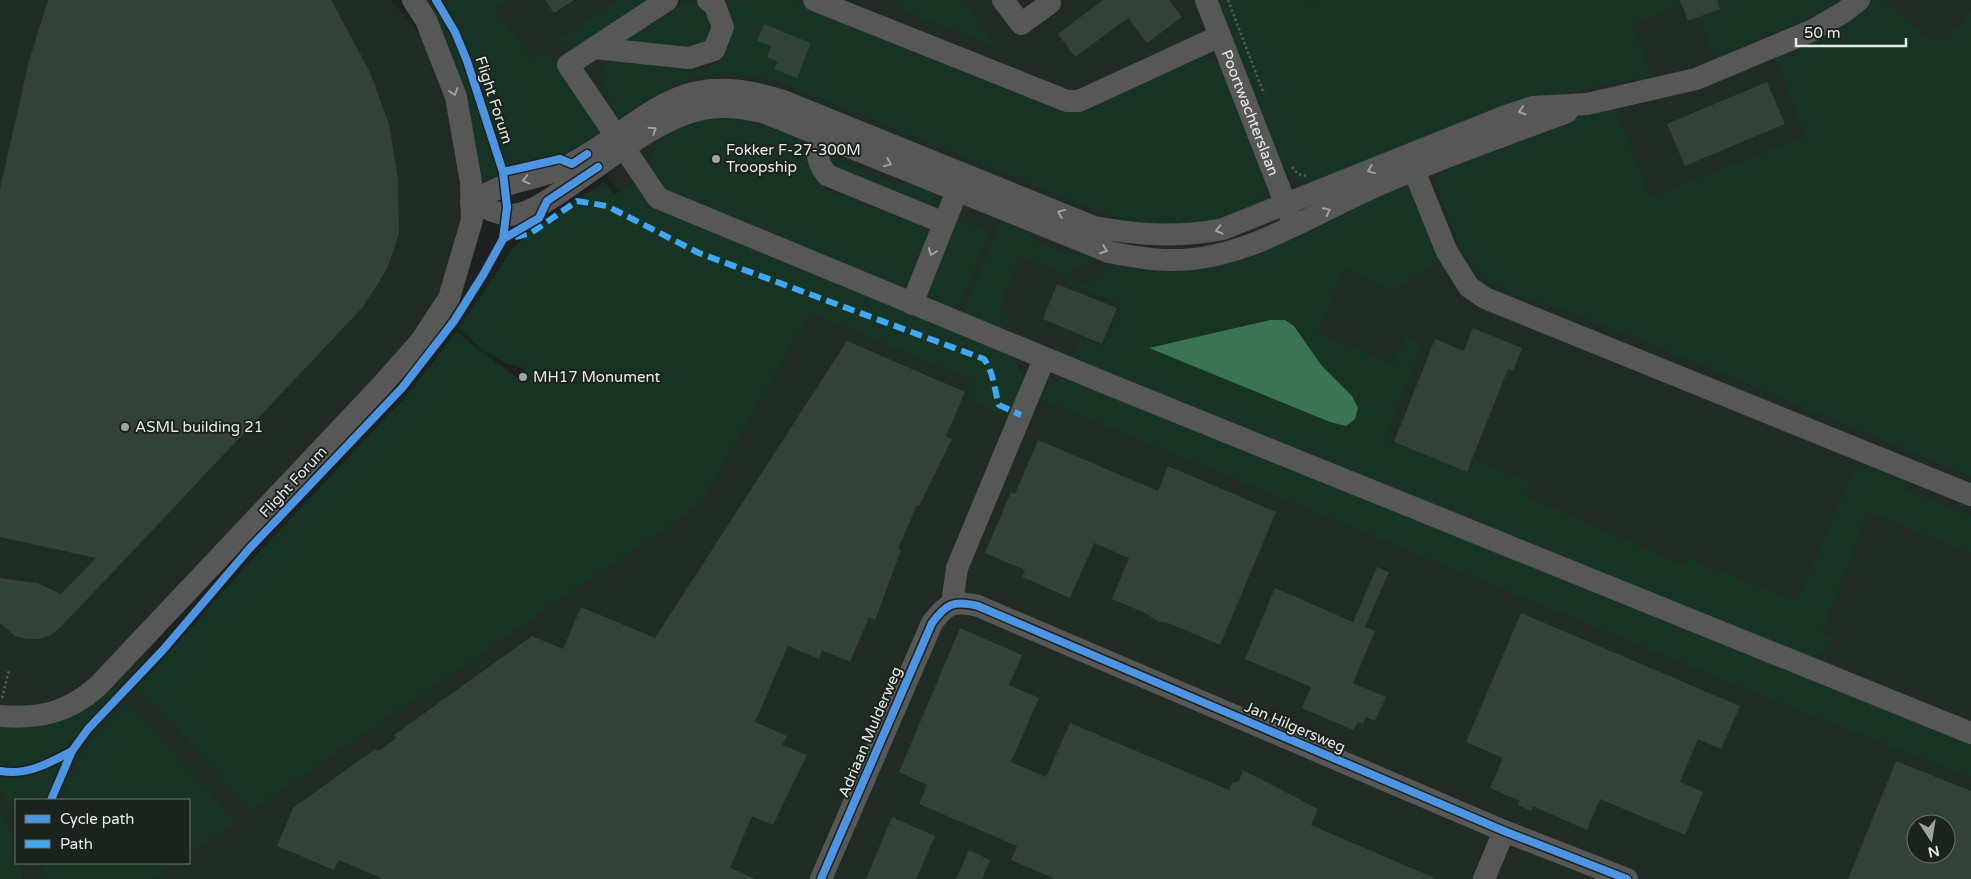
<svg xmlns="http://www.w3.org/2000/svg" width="1971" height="879" viewBox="0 0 1971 879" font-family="'Varela Round',sans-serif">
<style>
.built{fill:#202b24;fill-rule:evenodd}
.green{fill:#163323;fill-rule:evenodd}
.water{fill:#3b7454}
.building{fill:#32413a;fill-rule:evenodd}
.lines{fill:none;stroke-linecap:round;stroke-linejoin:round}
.path{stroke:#555756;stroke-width:2.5;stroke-dasharray:2.5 2.5;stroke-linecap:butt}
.minor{stroke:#565756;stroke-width:22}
.quiet{stroke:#3fa9f5;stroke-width:6;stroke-dasharray:12 6;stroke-linecap:butt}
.cycleway-casing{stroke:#1c221e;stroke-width:11}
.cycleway{stroke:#4d94e3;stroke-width:8}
.oneway{stroke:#9ea2a0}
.poi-dot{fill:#a0a5a2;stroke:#1c221e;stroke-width:2}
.labels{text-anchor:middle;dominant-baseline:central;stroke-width:4;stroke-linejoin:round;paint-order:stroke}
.street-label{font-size:15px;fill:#e7ece9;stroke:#1c221e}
.poi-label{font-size:15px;fill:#e7ece9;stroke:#1c221e;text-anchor:start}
</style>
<rect width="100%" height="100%" fill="#1d211f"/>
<!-- built -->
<g class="built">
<path d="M0,0h392l30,37 33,95 9,83 -6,87 -295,330 -26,39 111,124 553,-490 1170,462v112h-1971zM16,800h173v63h-173zM1916,824h30v30h-30z"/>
<polygon points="452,0 1971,0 1971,746 1038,398 1024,379 1022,369 1016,361 633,206"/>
</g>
<!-- green -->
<g class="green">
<path d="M419,0h11c37,53 54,120 70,182l-16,6 -7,-10z"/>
<path d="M442,0h65l-12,9 38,49 13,-9 56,81 -25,18 -14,6 -58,12c-17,-58 -32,-114 -63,-166z"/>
<polygon points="616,0 654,0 569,56 558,40"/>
<path d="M721,0h73l267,107 128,-49 17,-2 16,10 45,121 -8,19c-33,13 -74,24 -109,21 -18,-1 -38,-11 -56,-17l-324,-131c-12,-1 -25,-4 -38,-5 -41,-3 -81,22 -113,44l-12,-20 -7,-25 10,-12 15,-1 76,10c35,-9 22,-42 20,-70z"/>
<polygon points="902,0 964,0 996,47 891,6"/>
<polygon points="1213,0 1309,0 1307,5 1319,0 1693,0 1632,25 1653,76 1536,99 1316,183 1295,180 1283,169"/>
<polygon points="1707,0 1842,0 1814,15 1715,58 1697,13"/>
<polygon points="1866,0 1884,0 1928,38 1938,40 1961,25 1971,10 1971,477 1650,344 1561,309 1515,296 1479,277 1459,246 1438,193 1436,167 1575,115 1608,105 1616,109 1650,197 1805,136 1773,55"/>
<polygon points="695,2 706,9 712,29 708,42 690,50 626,44 628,36 675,5"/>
<polygon points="725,117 769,127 810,144 808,157 823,189 915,224 925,222 938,227 919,275 908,284 893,286 672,198 654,180 650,159 658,143 669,134 694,122"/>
<polygon points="829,151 840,163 896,185 907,182 935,194 939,199 937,204 924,207 909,202 901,192 855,174 847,175 830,168 825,155"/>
<path d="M1406,180l37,80 -50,31 -48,-23 -27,65 75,31 12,-27 18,8 -38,94 83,34 7,-14 57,24 -6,13 158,69 4,-7 109,43 55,-129 15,-12 43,16 -5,13 66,27v38l-103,-42 -46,121 12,5 -7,13 -19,7 -737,-299 10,-22 22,9 18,-41 -56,-23 5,-5 15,7 18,-8 4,-8 12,-4 41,3zM1270,320h15l9,6 28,40 30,30 -45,17 -157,-65z"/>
<path d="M604,182l11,12 19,-12 376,166 17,34 -16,37 -43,-20 1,-20 -159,-66 -110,192 -449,306 -113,-124 117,-131 152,-161 50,-64c20,19 42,32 64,50h4l2,-4 -4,-9 -17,-5 -25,-14 -22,-21 54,-80 19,-18z"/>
<path d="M954,218l36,13 -32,80c-7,-2 -17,-4 -22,-9 -18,-15 4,-52 11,-70l7,2 3,-5 -6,-4z"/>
<polygon points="1000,221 1033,234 1038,242 1065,253 1078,252 1100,259 1056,278 1058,271 1020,257 999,309 1012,317 1008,325 998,330 962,314"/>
<polygon points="1068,378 1971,740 1971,778 1755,693 1037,398 1049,384"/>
<path d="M110,688l9,2c-32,34 -66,86 -119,76v-46z"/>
<polygon points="127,700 236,822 189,854 189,800 61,800 82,753 98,731"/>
<path d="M64,758l-17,42h-31v22l-16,-33v-14c25,7 44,-5 64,-17z"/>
<polygon points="0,806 16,842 16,863 20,863 23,879 0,879"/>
<polygon points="43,863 175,863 151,879 41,879"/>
</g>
<!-- water -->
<polygon class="water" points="1270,320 1285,320 1294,326 1322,366 1352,396 1358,408 1355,419 1346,426 1330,422 1149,348"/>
<!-- building -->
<g class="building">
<polygon points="48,0 331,0 370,72 389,124 398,178 399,234 387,269 363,307 61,627 51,635 39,639 27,639 15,636 0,623 0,578 37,583 61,594 96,558 0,537 0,189 29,61"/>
<polygon points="545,0 574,0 554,13"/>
<polygon points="1103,0 1169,0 1182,17 1147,43 1128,18 1075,57 1058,34"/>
<polygon points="1680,0 1717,0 1720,9 1688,21"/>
<polygon points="764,24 811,43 797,78 774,69 778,62 767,57 771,46 757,41"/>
<polygon points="1767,82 1785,124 1685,166 1667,124"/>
<polygon points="1057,284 1117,308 1102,344 1043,319"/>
<polygon points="1473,328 1522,348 1513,371 1508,369 1467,472 1394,442 1435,339 1464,351"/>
<polygon points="847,341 965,392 946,436 952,439 919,506 917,505 898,549 901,550 875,620 869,617 850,662 822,650 819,659 788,646 755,722 787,736 782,745 807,755 773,825 752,816 730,868 756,879 383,879 339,860 334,870 277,846 293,808 375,749 378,751 397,738 394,735 532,636 563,649 581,607 655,638"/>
<polygon points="1038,440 1158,491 1168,466 1276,512 1220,645 1171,624 1157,621 1145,613 1112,599 1129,558 1094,543 1070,598 1022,577 1025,570 985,553 1011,492 1015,494"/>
<polygon points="1377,567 1389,572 1365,627 1375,631 1353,683 1386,697 1375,721 1366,717 1363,724 1358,722 1353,730 1302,708 1311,687 1245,659 1275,588 1353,622"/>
<polygon points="1521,613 1740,706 1721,749 1698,739 1680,782 1703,792 1685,835 1600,799 1587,830 1533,806 1531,811 1518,805 1520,801 1490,788 1503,758 1466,742"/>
<polygon points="960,628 1022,655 1009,685 1039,698 1011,762 1046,777 1070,723 1229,790 1232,783 1239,781 1243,770 1318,809 1311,825 1437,879 1055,879 1011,860 1017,846 919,804 927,785 899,772"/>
<path d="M1896,761l75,30v88h-123zM1916,824h30v30h-30z"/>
<polygon points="892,817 935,836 916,879 866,879"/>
<polygon points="969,850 990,860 982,879 956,879"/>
</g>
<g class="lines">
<!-- path -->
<g class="path">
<polyline points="1228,0 1264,94"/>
<polyline points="1292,167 1298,174 1306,176"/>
<polyline points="2,698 9,670"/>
</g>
<!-- minor -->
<g class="minor">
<polyline points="667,0 568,65 658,198 1103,382 1971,733"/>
<polyline points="814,0 1067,101 1079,101 1220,36"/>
<polyline points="1003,0 1021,24 1050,3 1047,0"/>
<path id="s1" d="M1206,0l85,218"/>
<polyline points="594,48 689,58 714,50 723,27 715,6 708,0"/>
<path d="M830,123c-10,24 -20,30 -3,52l117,48"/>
<polyline points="1409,158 1447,252 1469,287 1485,298 1971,495"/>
<path d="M471,202c12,-6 23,-12 35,-17 22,-7 45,-10 65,-21 82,-45 106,-98 212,-63l311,126c45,8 84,11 129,2l283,-113 27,-9 54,-3 109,-25 115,-48 33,-19 15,-12"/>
<path d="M471,202c11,4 25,12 36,13 19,1 40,-14 55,-24 41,-27 100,-78 148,-83 18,-3 35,1 53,4l346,140c20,4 40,8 60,8 72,2 140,-44 203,-72 63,-29 130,-51 195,-76"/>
<polyline points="912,304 957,191"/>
<polyline points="952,604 957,568 1044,359"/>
<path d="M0,716c39,3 68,-3 98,-30l284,-301 39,-44 28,-43 23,-78 -1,-38 -15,-85 -30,-77 -13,-20"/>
<path d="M821,879l111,-256c14,-19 21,-23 46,-17l526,225 123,48"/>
<polyline points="1484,879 1504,831"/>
</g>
<!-- quiet -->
<path class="quiet" d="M515,237l16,-4 46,-32 30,5 92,47 285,106c10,14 10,30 15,46l22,10"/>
<!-- cycleway casing -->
<g class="cycleway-casing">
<g id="cycleway">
<polyline points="503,172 560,159 572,164 587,154"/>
<polyline points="503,239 539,218 547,201 598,167"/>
<path d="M0,771c27,5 49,-8 72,-20"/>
<polyline points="51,800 72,751 88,729 163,650 249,549 402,388 454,321 483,275 503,239 507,207 503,172 467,61 455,32 436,0"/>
<path d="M821,879l111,-256c14,-19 21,-23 46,-17l526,225 123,48"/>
</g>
</g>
<!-- cycleway -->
<use href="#cycleway" class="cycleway"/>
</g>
<!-- one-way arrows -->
<defs><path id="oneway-chevron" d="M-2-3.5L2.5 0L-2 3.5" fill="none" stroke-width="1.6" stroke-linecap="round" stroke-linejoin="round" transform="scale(1.25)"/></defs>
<g class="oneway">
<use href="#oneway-chevron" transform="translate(454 92) rotate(72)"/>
<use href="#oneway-chevron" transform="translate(1522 111) rotate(163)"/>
<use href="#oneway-chevron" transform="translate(653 130) rotate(-33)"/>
<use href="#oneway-chevron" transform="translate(888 163) rotate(22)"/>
<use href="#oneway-chevron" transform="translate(1371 170) rotate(158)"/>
<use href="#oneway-chevron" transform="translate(526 180) rotate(165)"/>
<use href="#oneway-chevron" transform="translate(1327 211) rotate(-26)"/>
<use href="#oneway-chevron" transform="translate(1061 213) rotate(-158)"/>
<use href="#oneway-chevron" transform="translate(1219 230) rotate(166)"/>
<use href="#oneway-chevron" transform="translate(1104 250) rotate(20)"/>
<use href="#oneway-chevron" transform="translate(932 252) rotate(111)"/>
</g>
<!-- markers -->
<g class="poi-dot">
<circle cx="716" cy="159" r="5"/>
<circle cx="523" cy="377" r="5"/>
<circle cx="125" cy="427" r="5"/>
</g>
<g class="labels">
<!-- street labels -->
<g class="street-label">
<text transform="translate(494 100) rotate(72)">Flight Forum</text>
<text stroke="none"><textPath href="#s1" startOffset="121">Poortwachterslaan</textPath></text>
<text transform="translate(293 482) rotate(-47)">Flight Forum</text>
<text transform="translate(1295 727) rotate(23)">Jan Hilgersweg</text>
<text transform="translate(870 732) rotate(-67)">Adriaan Mulderweg</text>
</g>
<!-- poi labels -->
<g class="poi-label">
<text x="726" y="150">Fokker F-27-300M<tspan x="726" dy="17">Troopship</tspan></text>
<text x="533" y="377">MH17 Monument</text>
<text x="135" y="427">ASML building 21</text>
</g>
</g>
<!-- legend -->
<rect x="15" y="799" width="175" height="65" fill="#1c221e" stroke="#6d736f"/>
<rect x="25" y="815" width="25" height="8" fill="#4d94e3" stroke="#6d736f"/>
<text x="60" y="824" font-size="15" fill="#e7ece9">Cycle path</text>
<rect x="25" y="840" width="25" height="8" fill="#3fa9f5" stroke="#6d736f"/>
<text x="60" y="849" font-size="15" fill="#e7ece9">Path</text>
<!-- north arrow -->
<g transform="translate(1931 839) rotate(168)"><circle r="24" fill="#1c221e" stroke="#6d736f"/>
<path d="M0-4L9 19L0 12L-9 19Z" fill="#a0a5a2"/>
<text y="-8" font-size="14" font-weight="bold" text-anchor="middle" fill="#e7ece9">N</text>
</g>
<!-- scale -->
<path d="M1796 38v8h110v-8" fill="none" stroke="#e7ece9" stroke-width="2.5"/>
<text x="1804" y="38" font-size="15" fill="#e7ece9" stroke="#1c221e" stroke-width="4" paint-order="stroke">50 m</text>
</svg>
